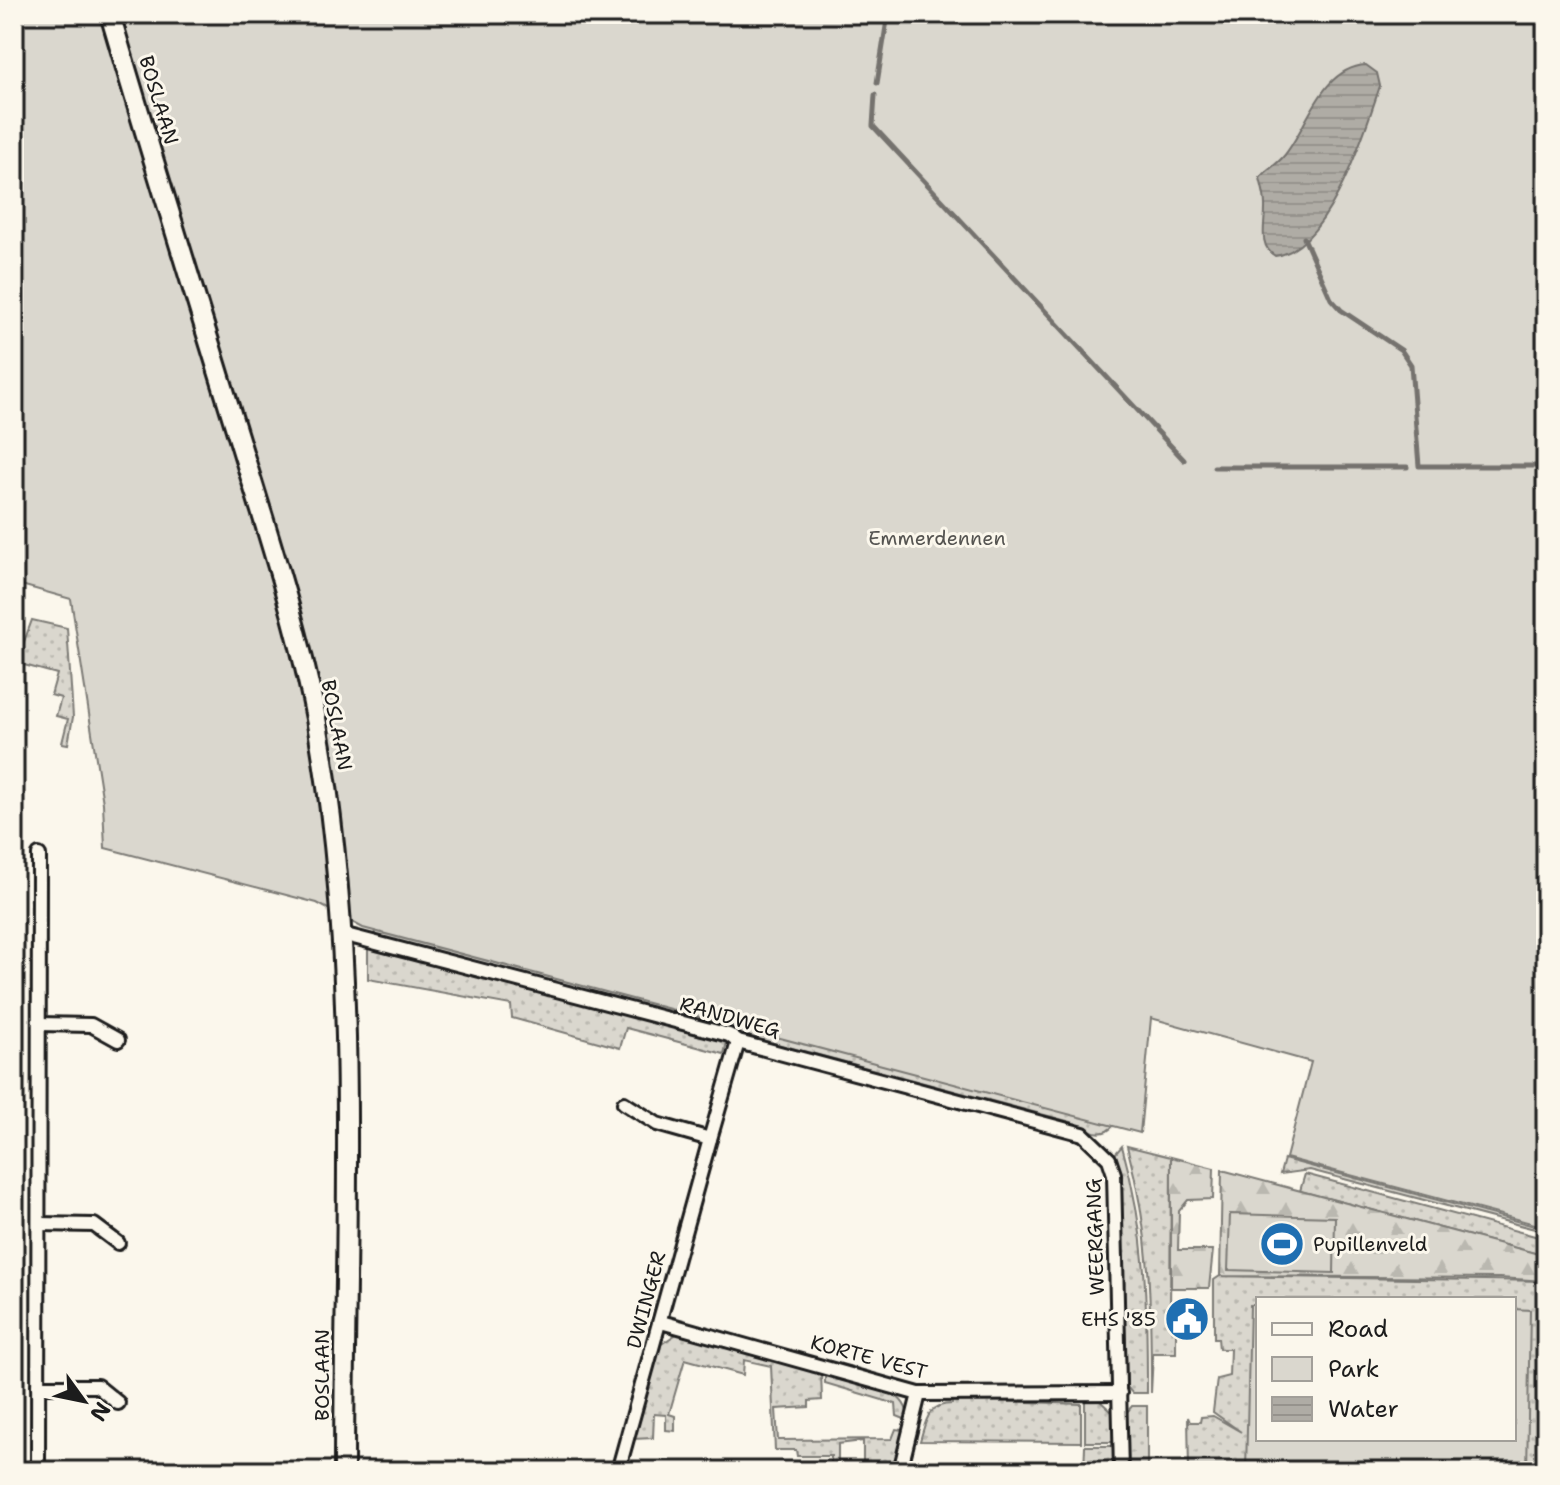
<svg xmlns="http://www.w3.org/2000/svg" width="1560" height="1485" viewBox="0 0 1560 1485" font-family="'Shantell Sans',sans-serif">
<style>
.grass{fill:url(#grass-dots);stroke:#7b7a75;stroke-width:2;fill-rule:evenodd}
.forest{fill:url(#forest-firs);stroke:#7b7a75;stroke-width:2}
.park{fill:#dad7ce;stroke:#7b7a75;stroke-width:2}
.water{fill:url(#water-rules);stroke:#74726e;stroke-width:2}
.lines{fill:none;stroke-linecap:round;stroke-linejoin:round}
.stream{stroke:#74726e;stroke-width:5}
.street-casing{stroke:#1c1c1c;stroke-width:18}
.secondary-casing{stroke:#1c1c1c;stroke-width:24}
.street{stroke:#fbf7ec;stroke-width:12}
.secondary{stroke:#fbf7ec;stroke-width:18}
.labels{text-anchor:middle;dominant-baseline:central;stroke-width:6;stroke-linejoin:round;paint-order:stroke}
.street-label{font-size:20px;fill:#1c1c1c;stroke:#fbf7ec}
.park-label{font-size:20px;fill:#555451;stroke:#fbf7ec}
.poi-label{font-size:20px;fill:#1c1c1c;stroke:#fbf7ec;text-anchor:start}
</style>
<defs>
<pattern id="grass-dots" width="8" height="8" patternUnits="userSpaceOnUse" patternTransform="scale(2)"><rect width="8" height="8" fill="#dad7ce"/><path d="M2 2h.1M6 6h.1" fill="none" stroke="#bab8b0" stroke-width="1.8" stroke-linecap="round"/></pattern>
<pattern id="forest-firs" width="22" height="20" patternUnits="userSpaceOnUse" patternTransform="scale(2)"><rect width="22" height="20" fill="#dad7ce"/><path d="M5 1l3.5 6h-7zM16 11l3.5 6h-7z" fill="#bab8b0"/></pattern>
<pattern id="water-rules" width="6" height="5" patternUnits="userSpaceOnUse" patternTransform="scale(2)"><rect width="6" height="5" fill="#afaca5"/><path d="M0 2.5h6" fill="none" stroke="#96938d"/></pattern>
</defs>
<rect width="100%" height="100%" fill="#fbf7ec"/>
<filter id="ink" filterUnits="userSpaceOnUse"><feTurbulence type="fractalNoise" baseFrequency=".0125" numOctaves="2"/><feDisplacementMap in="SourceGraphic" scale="16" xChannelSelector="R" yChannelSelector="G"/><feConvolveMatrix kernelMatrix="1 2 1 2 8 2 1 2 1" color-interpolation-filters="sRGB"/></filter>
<g filter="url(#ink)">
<!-- grass -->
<g class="grass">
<polygon points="32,620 67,628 73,717 68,744 62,743 68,719 56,716 61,698 51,695 57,674 24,665 21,672 14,670 14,646 22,647"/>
<path d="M375,930l739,195c-13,16 -27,3 -43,-3l-697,-185z"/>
<polygon points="368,945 724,1039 727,1042 724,1054 626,1028 620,1048 512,1018 511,1005 368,979"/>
<path d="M1122,1146c25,89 25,157 25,247h-15l-5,-6 -6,-206 -6,-27z"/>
<path d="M1127,1146l44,11 -1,162 6,1v33h-23l-2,40c0,-90 0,-158 -24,-247z"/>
<polygon points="1284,1159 1546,1229 1546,1232 1310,1170 1280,1174"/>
<polygon points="1305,1174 1546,1239 1546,1256 1300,1191"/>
<path d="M1220,1276l325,5 1,190h-357l-1,-54 2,5h10l1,-5 12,-1 28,16 -28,-20 4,-33 12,-3 1,-27h-11l-1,-11h-4v-58zM1258,1299h256v140h-256z"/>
<polygon points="678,1333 821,1371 822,1400 809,1401 809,1407 776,1409 778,1440 892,1439 896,1429 903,1430 895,1471 863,1471 863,1441 838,1444 838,1471 831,1471 831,1456 797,1456 796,1450 775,1450 771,1366 744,1360 743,1375 685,1359 669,1414 675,1416 675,1431 666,1430 666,1415 654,1414 653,1438 633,1439 660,1345"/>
<path d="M825,1372c25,8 88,15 82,48l-10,-4 -1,-12 -71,-21z"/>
<path d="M952,1399l129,5v38l-161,-1c6,-20 7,-37 32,-37z"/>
<polygon points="1085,1400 1100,1401 1112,1412 1114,1442 1085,1442"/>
<polygon points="1132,1406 1147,1406 1147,1471 1127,1471 1127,1412"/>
<polygon points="1085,1446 1114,1446 1114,1471 1084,1471"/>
</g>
<!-- forest -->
<g class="forest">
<polygon points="1171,1157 1214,1168 1213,1199 1188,1200 1179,1211 1178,1250 1213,1250 1209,1288 1171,1288"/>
<polygon points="1222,1170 1546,1256 1546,1291 1545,1281 1499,1278 1220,1276"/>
</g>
<!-- park -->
<g class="park">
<polygon points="14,14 1546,14 1546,1227 1286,1158 1311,1062 1151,1018 1140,1133 363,928 317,903 105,848 103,803 71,599 14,583"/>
<polygon points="1230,1214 1335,1217 1334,1273 1228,1270"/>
<polygon points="1250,1305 1258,1305 1258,1439 1514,1439 1514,1309 1530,1310 1527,1471 1246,1471"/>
</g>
<!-- water -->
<path class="water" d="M1366,65l11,8 3,13c-15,44 -51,164 -105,170 -18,-11 -9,-33 -10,-51 0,-9 -3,-18 -5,-27 7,-8 16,-13 23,-21 25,-29 37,-89 83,-92z"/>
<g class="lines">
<!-- stream -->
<g class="stream">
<polyline points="877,83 888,14"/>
<polyline points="875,95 873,126 1184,460"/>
<polyline points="1304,238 1331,299 1341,310 1401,350 1411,365 1419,466 1546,466"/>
<polyline points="1214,467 1407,467"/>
</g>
<!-- street casing -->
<g class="street-casing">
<g id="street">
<polyline points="342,934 729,1035 738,1042 1083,1134 1109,1159 1114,1174 1121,1471"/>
<polyline points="39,1024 91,1025 118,1040"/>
<polyline points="624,1103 657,1124 710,1139 738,1042"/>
<polyline points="39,1224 94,1225 118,1243"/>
<polyline points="661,1322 919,1394 1120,1393"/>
<polyline points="38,1386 97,1386 118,1403"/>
<polyline points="38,1471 39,855"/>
<polyline points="618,1471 710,1139"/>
<polyline points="900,1471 919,1394"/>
</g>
</g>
<!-- secondary casing -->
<g class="secondary-casing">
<path id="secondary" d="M110,14c41,141 85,281 128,422 31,102 66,206 83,311 39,238 23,483 23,724"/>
</g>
<!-- street -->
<use href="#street" class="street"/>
<!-- secondary -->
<use href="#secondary" class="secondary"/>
</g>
</g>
<!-- icons -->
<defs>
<g id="stadium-disc" transform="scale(2.3)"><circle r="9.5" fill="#1f6fb2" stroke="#fbf7ec"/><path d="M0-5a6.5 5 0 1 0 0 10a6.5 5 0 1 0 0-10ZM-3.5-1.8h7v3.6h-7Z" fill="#fff"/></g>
<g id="civic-disc" transform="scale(2.3)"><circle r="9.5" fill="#1f6fb2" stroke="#fbf7ec"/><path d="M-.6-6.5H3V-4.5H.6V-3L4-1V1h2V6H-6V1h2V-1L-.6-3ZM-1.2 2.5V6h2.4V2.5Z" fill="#fff"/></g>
</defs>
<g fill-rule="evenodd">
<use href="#stadium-disc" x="1282" y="1244"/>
<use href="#civic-disc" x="1187" y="1319"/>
</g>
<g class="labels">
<!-- street labels -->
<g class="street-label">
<text transform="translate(159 100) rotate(73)">BOSLAAN</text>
<text transform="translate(337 725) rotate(79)">BOSLAAN</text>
<text transform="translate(730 1017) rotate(16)">RANDWEG</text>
<text transform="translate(1095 1237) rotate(-92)">WEERGANG</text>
<text transform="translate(646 1300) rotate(-75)">DWINGER</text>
<text transform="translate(869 1357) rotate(15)">KORTE VEST</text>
<text transform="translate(322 1375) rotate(-90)">BOSLAAN</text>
</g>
<!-- park labels -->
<g class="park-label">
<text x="937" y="538">Emmerdennen</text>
</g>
<!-- poi labels -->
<g class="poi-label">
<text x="1313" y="1244">Pupillenveld</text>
<text x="1156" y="1319" text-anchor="end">EHS '85</text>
</g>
</g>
<!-- margin -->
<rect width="1560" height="1485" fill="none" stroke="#fbf7ec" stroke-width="48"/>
<rect x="24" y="24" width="1512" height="1437" fill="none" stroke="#1c1c1c" stroke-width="3" filter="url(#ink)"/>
<!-- legend -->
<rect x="1256" y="1297" width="260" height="144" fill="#fbf7ec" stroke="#a29f99" stroke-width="2"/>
<rect x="1272" y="1323" width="40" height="12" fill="#fbf7ec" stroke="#a29f99" stroke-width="2"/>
<text x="1328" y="1337" font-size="24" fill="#1c1c1c">Road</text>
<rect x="1272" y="1357" width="40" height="24" fill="#dad7ce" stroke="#a29f99" stroke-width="2"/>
<text x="1328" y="1377" font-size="24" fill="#1c1c1c">Park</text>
<rect x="1272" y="1397" width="40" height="24" fill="url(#water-rules)" stroke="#a29f99" stroke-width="2"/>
<text x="1328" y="1417" font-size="24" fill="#1c1c1c">Water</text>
<!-- north arrow -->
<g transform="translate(84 1401) rotate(123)" stroke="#fbf7ec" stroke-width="6" paint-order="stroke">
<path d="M0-6L14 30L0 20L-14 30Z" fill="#1c1c1c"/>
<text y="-12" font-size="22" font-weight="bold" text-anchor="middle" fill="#1c1c1c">N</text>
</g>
</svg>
